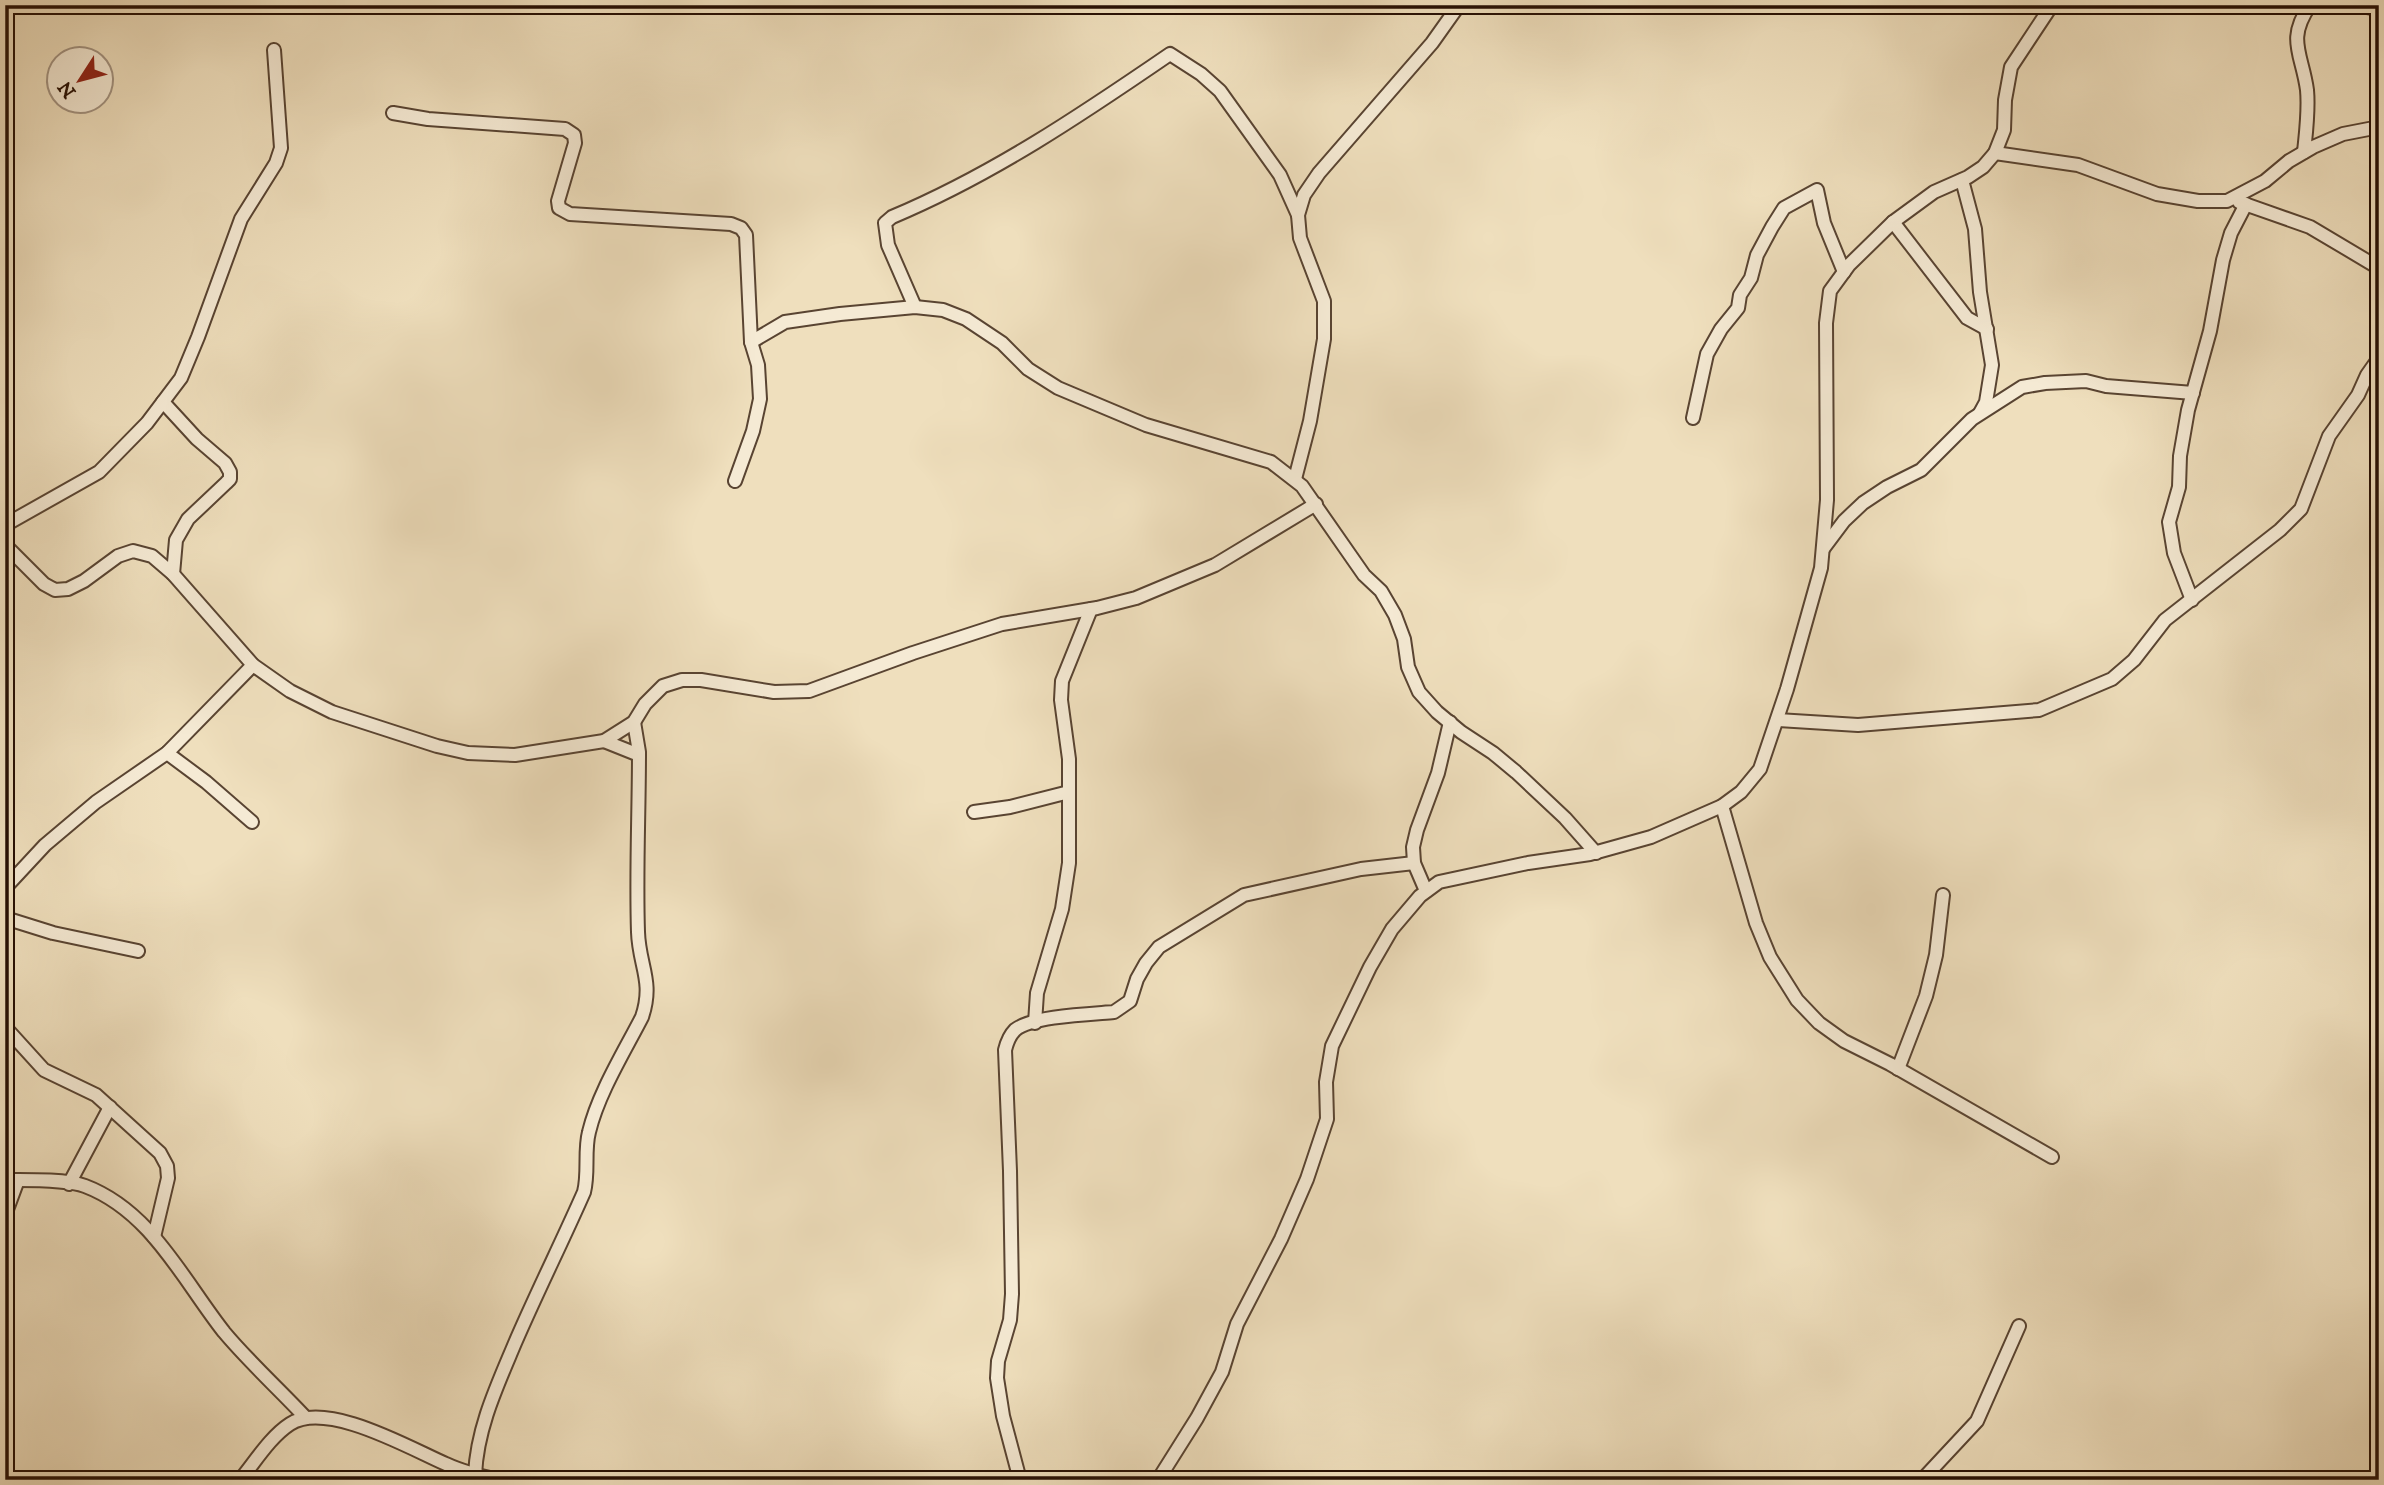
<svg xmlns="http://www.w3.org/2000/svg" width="2384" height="1485" viewBox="0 0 2384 1485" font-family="'IM FELL DW Pica',serif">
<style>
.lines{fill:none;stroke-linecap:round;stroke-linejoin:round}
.minor-casing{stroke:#594432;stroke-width:16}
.minor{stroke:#f5ead4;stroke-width:12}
</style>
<rect width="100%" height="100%" fill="#efdfbd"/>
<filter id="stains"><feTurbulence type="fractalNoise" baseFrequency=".00286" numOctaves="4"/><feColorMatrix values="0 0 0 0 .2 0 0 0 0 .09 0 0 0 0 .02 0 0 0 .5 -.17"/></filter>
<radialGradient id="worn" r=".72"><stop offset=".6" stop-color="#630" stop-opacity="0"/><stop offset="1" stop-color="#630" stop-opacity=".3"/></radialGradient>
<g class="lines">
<!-- minor casing -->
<g class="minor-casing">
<g id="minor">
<polyline points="2356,5 2379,9"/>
<polyline points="393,113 428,119 565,129 574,135 575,143 558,201 559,208 570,214 731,224 741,228 746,235 751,342 758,365 760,399 753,431 735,481"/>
<path d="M2304,152c2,-20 5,-41 3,-62 -5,-37 -21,-50 3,-85"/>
<polyline points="1995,153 2078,165 2157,194 2198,201 2227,201 2265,181 2289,161 2313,147 2343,134 2379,127"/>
<polyline points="1962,180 1975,229 1980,292 1992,365 1986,402 1980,413"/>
<polyline points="2239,202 2310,227 2379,268"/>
<polyline points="1893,222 1967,318 1987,329"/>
<path d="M915,307l-27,-62 -3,-22 7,-6c100,-42 189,-102 278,-163l31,20 19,17 60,84 18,40"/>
<polyline points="751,342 785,322 840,314 915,307 943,310 966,319 1002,343 1028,369 1058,388 1146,425 1271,462 1302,486 1364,575 1381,591 1395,615 1404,639 1408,667 1419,692 1437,712 1461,732 1493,753 1516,772 1565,818 1596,853"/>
<polyline points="163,402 197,439 225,463 230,472 230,479 226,483 188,519 176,540 173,574"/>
<polyline points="1693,418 1707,354 1721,329 1738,308 1740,295 1751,278 1757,255 1772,227 1784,208 1817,190 1824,223 1844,272"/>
<polyline points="1295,479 1310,421 1324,339 1324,301 1300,238 1298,215 1304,195 1319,173 1432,43 1459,5"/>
<polyline points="5,525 99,472 147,423 181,378 198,337 241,219 276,163 281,148 274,50"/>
<polyline points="5,545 44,584 55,590 68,589 84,581 118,556 133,551 152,556 173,574 253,665 290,691 332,712 437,746 468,753 515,755 604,741 634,722 645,704 663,686 682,680 701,680 774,692 809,691 913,653 1002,624 1097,608 1136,598 1215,565 1316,504"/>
<polyline points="1823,549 1844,521 1863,503 1887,487 1921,470 1972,419 2022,387 2045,383 2086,381 2106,386 2193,393"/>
<polyline points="2192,600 2174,553 2169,522 2179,487 2180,456 2188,410 2210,331 2223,260 2231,233 2246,204"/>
<polyline points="1777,720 1858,725 2039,710 2112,679 2134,660 2165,620 2280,530 2301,509 2329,436 2358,395 2367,375 2379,358"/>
<polyline points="604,741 639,755"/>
<polyline points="167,753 206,782 252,822"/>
<polyline points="1722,806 1756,923 1770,957 1797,1000 1819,1023 1844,1041 1890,1064 2052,1157"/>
<polyline points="974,812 1010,807 1069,792"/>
<polyline points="5,888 45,845 96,802 167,753 253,665"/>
<polyline points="1426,891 1414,863 1413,847 1417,830 1438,773 1450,722"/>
<polyline points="5,918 53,933 138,951"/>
<polyline points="1035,1023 1037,993 1062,909 1069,863 1069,759 1061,700 1062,681 1091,609"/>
<polyline points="5,1027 44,1070 96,1095 160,1153 167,1166 168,1178 154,1237"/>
<polyline points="1898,1069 1926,996 1936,955 1943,895"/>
<path d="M5,1180c21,0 61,-1 80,6 66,25 98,94 139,146 25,30 55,57 82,86"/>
<polyline points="69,1184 110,1107"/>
<polyline points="5,1215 18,1180"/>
<path d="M475,1475c2,-47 22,-89 40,-132 22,-51 47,-101 69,-151 5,-20 0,-41 5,-60 9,-38 35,-80 53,-115 12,-36 -3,-51 -4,-85 -2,-60 1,-120 1,-180l-5,-30"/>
<path d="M240,1480c15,-18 30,-43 50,-56 37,-24 121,25 156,40 17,8 34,12 52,16"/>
<path d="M1020,1480l-17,-64 -6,-38 1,-17 12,-41 2,-26 -2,-123 -5,-121c2,-8 4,-14 10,-20 17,-14 76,-16 99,-18l16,-11 7,-22 9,-16 13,-16 85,-52 117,-26 53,-6"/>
<polyline points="1158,1480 1197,1418 1222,1372 1237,1324 1281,1239 1307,1179 1327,1119 1326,1082 1332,1046 1370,967 1392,929 1420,896 1439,882 1528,863 1590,854 1651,837 1722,806 1741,792 1760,769 1787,689 1821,568 1827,500 1826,323 1830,291 1849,265 1893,222 1934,192 1968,177 1983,167 1995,153 2004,130 2005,100 2011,67 2052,5"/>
<polyline points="1922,1480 1977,1421 2019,1326"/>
</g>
</g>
<!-- minor -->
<use href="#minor" class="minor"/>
</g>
<!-- margin -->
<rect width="2384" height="1485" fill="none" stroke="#efdfbd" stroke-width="28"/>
<rect x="7" y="7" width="2370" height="1471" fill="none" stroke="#271004" stroke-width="3.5"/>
<rect x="14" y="14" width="2356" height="1457" fill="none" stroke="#271004" stroke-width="2"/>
<!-- north arrow -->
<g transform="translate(80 80) rotate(234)"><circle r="33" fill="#f5ead4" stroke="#a39381" stroke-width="2"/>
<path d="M0-5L12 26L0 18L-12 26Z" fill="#8f2418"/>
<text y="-10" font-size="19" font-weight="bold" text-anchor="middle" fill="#271004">N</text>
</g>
<rect width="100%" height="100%" filter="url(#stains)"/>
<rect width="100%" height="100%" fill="url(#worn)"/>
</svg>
